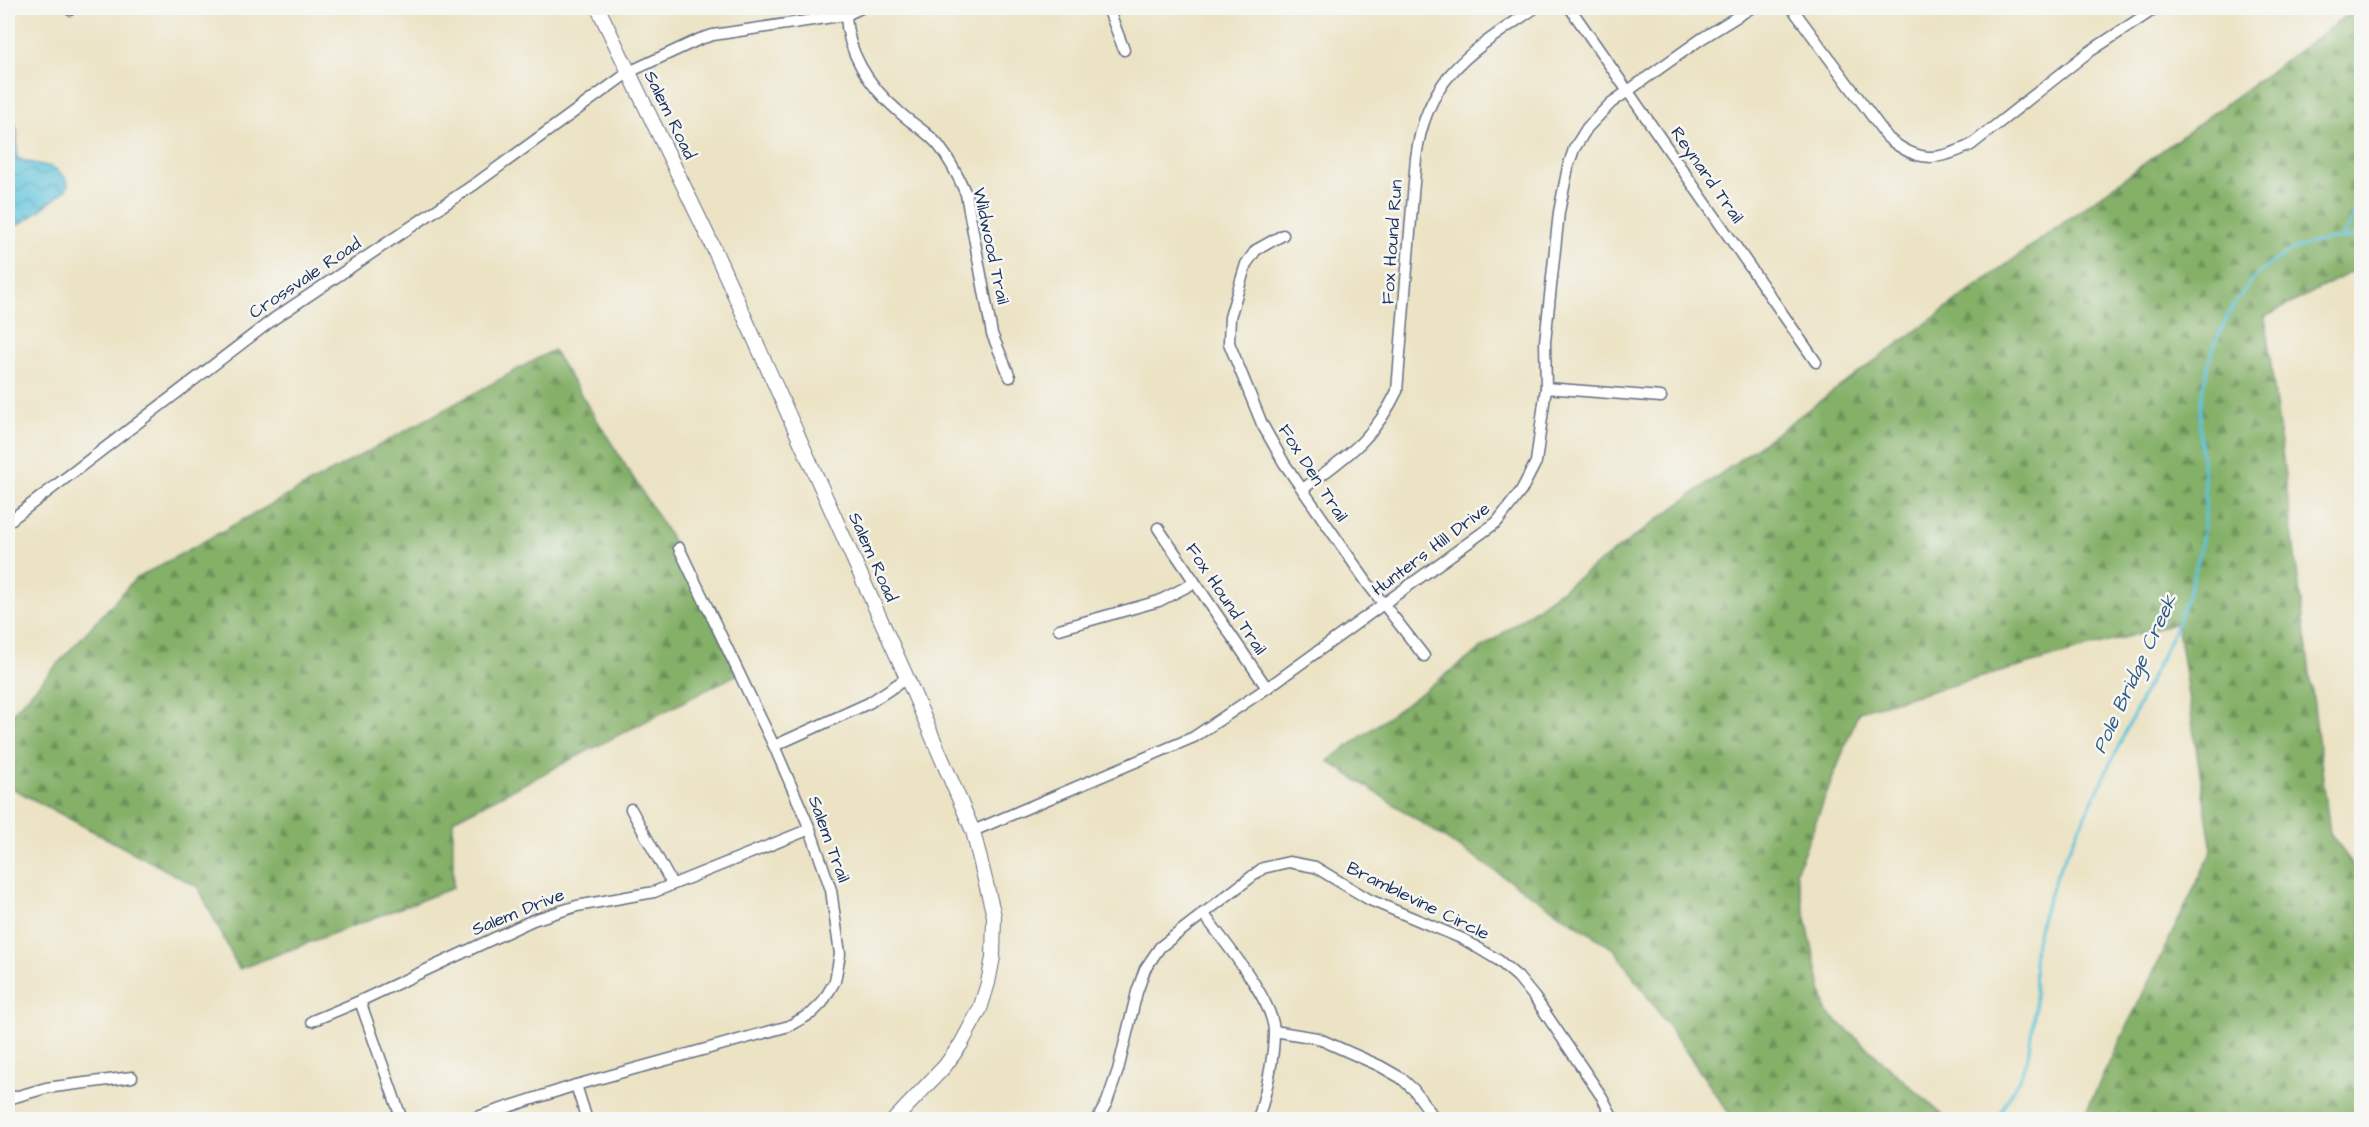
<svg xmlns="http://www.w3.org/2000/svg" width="2369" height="1127" viewBox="0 0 2369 1127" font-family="'Architects Daughter',sans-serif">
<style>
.forest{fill:url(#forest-firs);stroke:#507063;stroke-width:1.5}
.water{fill:url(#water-waves);stroke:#3c799c;stroke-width:1.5}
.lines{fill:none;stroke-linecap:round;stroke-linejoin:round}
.stream{stroke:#5dc3db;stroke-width:3}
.minor-casing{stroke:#646e82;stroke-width:13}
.tertiary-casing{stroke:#646e82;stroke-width:16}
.minor{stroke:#fff;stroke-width:10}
.tertiary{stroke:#fff;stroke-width:14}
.labels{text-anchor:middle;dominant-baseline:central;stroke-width:5;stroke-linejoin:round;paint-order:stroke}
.street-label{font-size:18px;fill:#1b2f5e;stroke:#f6f6f2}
.water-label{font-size:20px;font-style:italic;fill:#2f5b84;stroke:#f6f6f2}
</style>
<defs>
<pattern id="forest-firs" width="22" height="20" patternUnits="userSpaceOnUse" patternTransform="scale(1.5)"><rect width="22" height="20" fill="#84b068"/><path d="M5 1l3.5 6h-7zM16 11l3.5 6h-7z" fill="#6b9059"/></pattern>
<pattern id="water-waves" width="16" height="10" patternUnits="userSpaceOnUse" patternTransform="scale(1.5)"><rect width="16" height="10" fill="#5dc3db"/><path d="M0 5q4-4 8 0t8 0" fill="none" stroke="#4c9fb5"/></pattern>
</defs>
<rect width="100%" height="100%" fill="#f6f6f2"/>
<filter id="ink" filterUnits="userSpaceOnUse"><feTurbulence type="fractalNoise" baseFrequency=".0167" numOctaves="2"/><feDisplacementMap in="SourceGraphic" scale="12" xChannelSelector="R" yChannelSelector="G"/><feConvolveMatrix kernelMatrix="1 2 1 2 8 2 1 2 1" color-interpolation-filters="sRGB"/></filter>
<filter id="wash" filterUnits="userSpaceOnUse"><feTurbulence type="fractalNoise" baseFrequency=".008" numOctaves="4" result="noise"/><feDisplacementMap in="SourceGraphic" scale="24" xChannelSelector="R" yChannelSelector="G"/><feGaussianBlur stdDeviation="1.35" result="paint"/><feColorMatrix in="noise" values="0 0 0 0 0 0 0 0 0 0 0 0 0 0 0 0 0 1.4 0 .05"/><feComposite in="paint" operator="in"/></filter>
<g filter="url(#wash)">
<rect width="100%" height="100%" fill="#ece3c4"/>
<!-- forest -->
<g class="forest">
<polygon points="2357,8 2362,8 2361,267 2265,317 2330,833 2361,876 2361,1119 2082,1119 2212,851 2177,623 1859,711 1796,872 1826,1011 1947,1119 1733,1119 1615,950 1328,761"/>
<polygon points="553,350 676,546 738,674 453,820 453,888 239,969 198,887 8,786 8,718 135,579"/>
</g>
<!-- water -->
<path class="water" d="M8,109l3,1 6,22v26c23,11 36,1 51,24l-1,7 -37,29 -22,13z"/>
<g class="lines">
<!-- stream -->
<g class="stream">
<polyline points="2358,8 2362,23"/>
<polyline points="2362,101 2359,117 2362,139"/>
<polyline points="2342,238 2352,221 2362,190"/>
<path d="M1996,1120l22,-39 10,-25 7,-48 -1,-57 7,-31 15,-44 119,-247c15,-36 27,-75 30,-114 2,-32 -6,-63 -5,-95 1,-61 33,-141 91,-169 22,-11 46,-13 71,-13"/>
</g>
</g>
</g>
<g filter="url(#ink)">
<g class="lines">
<!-- minor casing -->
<g class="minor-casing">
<g id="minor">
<polyline points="1108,8 1124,50"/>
<polyline points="1570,8 1816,362"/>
<path d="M1792,8l96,130c30,25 50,23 83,7l115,-91 70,-46"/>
<polyline points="70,10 70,8"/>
<path d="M846,15c1,37 23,71 51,95 13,13 30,21 42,36 11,14 20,32 27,48l26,140 18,43"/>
<polyline points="1283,235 1256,250 1246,264 1230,317 1229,343 1262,424 1284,463 1368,584 1424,656"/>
<polyline points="1546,388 1661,397"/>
<path d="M1303,489c41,-31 71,-49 94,-98l19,-233c10,-82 56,-107 119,-150"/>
<polyline points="8,522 275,318 475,184 629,72 700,39 713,35 846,15 861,8"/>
<polyline points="1158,528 1267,688"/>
<polyline points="1059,629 1159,601 1194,583"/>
<polyline points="774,746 869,703 907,678"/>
<polyline points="631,809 672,884"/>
<polyline points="973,831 1194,737 1267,688 1497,522 1521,491 1536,462 1546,388 1545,342 1559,212 1568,167 1574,149 1587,128 1611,103 1701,39 1751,8"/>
<path d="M1203,913c20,28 71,87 71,119 0,29 -8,60 -16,88"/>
<polyline points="360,1001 402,1120"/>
<polyline points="312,1021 360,1001 533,920 577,906 654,892 810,829"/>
<polyline points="1274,1031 1317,1038 1380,1066 1401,1078 1414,1090 1436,1120"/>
<polyline points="576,1085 587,1120"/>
<polyline points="8,1099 46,1088 132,1077"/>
<polyline points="468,1120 576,1085 789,1026 812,1013 822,1003 835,981 840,954 831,890 810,829 774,746 679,548"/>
<polyline points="1097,1120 1107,1102 1118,1070 1137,992 1145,969 1160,947 1263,868 1289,862 1315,867 1370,900 1463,939 1498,960 1518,977 1535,998 1602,1097 1614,1120"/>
</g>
</g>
<!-- tertiary casing -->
<g class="tertiary-casing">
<polyline id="tertiary" points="598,8 714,249 907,678 973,831 994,916 993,957 988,983 980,1009 961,1044 945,1066 894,1120"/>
</g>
<!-- minor -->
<use href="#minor" class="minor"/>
<!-- tertiary -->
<use href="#tertiary" class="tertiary"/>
</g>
</g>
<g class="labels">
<!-- street labels -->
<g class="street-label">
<text transform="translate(670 115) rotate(64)">Salem Road</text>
<text transform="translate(1707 175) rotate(55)">Reynard Trail</text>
<text transform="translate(1392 242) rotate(-86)">Fox Hound Run</text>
<text transform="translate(991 246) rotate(78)">Wildwood Trail</text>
<text transform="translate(305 278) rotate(-34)">Crossvale Road</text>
<text transform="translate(1313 473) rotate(57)">Fox Den Trail</text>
<text transform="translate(1431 549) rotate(-37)">Hunters Hill Drive</text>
<text transform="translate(873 557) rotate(66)">Salem Road</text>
<text transform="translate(1226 599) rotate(56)">Fox Hound Trail</text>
<text transform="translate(829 839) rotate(70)">Salem Trail</text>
<text transform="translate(1418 901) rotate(26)">Bramblevine Circle</text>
<text transform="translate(518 912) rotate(-22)">Salem Drive</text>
</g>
<!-- water labels -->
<g class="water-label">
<text transform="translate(2135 674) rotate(-65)">Pole Bridge Creek</text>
</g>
</g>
<!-- margin -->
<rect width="2369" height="1127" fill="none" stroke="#f6f6f2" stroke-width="30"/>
</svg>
